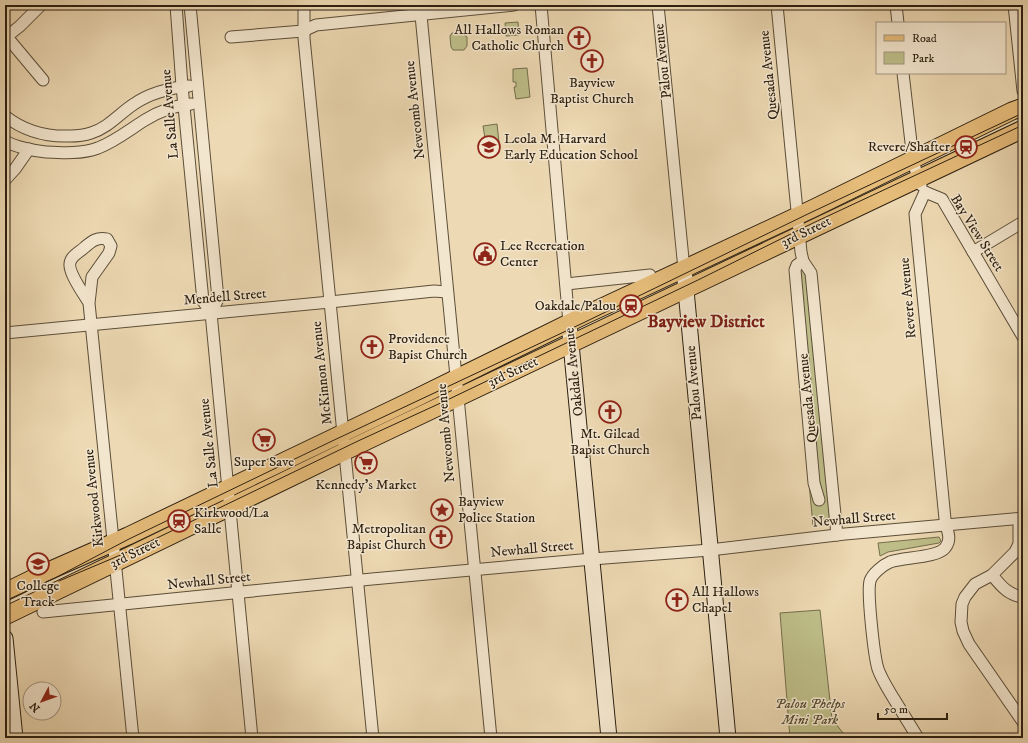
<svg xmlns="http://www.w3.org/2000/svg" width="1028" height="743" viewBox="0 0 1028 743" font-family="'IM FELL DW Pica',serif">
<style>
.green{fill:#bebe89;stroke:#746e4c}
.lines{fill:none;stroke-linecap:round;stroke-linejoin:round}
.street-casing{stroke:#5c4e39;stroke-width:13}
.secondary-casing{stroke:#2b1f10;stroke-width:17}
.primary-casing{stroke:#2b1f10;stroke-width:19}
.street{stroke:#f3e6ce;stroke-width:11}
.secondary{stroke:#f3e6ce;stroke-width:15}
.primary{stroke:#e6bc7a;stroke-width:17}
.tram{stroke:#2b1f10;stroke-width:1}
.labels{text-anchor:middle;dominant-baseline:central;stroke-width:3;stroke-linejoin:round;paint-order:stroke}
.poi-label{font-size:14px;fill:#2b1f10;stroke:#f3e6ce;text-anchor:start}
.street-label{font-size:14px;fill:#2b1f10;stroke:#f3e6ce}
.park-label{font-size:14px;font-style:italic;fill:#574f34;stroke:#f3e6ce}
.district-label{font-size:18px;font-weight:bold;fill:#7a1f14;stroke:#f3e6ce}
</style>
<rect width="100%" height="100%" fill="#edd9b3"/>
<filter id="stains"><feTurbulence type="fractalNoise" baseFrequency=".005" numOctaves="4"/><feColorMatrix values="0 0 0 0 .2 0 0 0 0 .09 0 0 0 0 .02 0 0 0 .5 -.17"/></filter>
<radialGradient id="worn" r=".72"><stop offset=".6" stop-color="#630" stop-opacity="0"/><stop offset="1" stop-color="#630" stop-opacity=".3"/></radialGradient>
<!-- green -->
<g class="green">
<polygon points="518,22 519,35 506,36 505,23"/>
<polygon points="460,32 467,37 467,46 464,50 453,50 451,47 450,36 452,33"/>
<polygon points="527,68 530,97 516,99 514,87 516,87 516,82 513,82 513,69"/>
<polygon points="497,124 499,142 486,144 483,126"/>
<polygon points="801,268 806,269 831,524 813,526 809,483 800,269"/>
<polygon points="939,537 941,541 939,543 888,552 880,556 878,543"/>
<polygon points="820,610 832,719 847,738 790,738 780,613"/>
</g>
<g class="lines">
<!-- street casing -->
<g class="street-casing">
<g id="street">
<polyline points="176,5 182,86 203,301 211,313"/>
<polyline points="190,5 218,299 211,313 252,738"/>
<polyline points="304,5 304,38 373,738"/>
<polyline points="420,5 491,738"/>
<polyline points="541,5 569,323"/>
<polyline points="658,5 684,269"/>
<polyline points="777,5 801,252 803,261 811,273 837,535"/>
<polyline points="896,5 898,23"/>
<polyline points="1014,5 1023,91"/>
<polyline points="7,37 43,80"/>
<polyline points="231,37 303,31 316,25 514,5"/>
<polyline points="5,38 20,26 41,5"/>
<polyline points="903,73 913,160 917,175 921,185"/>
<path d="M5,116c19,15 41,21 65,20 7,0 15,-1 21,-3 17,-5 29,-20 43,-29 16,-11 36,-16 55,-18"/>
<path d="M5,141c10,6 30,10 41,11 18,1 35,2 52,-4 18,-7 31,-18 47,-28 14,-9 30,-14 46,-16"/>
<polyline points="5,180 15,169 29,149"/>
<polyline points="925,192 942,199 1023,337"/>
<polyline points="973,252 1023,222"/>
<polyline points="803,261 797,265 795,270 814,483 819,500"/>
<polyline points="566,284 650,275"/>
<path d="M89,303c-5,-9 -24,-34 -18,-43 2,-5 10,-9 14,-13 7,-6 12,-10 22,-8l4,7 -2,7 -17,24 -3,26 44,435"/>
<polyline points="5,333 330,302 434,291 447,292"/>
<polyline points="1019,519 1019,544 1015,552 992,575 975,584 965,597 962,604 961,622 963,631 969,644 1023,722"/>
<path d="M992,575c9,11 16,20 31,22"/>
<polyline points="43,612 372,579 592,559 710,550 845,534 1023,518"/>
<path d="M918,738c-8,-13 -16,-26 -24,-39 -6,-10 -12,-19 -16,-30 -4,-13 -11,-76 -8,-88 2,-7 13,-16 20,-19 13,-5 47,-4 55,-14 8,-10 1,-18 0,-29l-30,-305 10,-22"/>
</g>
</g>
<!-- secondary casing -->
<g class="secondary-casing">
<g id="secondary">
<polyline points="684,269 728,738"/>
<polyline points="569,323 609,738"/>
<polyline points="5,638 15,738"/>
</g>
</g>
<!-- primary casing -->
<g class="primary-casing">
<g id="primary">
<polyline points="5,592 44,573 128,536 410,401 583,316 812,209 1012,111 1023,107"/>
<polyline points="5,616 358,445 1023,129"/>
</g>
</g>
<!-- street -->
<use href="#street" class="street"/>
<!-- secondary -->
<use href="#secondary" class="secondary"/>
<!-- primary -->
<use href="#primary" class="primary"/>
<!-- tram -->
<g class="tram">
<polyline points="59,581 130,551 358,441 445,401 698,280 813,223 1023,125"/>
<polyline points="5,601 55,578 129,539 330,442 583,323 812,212 1023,113"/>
</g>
</g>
<!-- icons -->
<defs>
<g id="church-ring" transform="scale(1.15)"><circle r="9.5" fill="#f3e6ce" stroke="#8f2418" stroke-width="1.5"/><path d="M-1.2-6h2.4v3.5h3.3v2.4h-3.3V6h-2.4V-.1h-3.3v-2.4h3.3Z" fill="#8f2418"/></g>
<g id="school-ring" transform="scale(1.15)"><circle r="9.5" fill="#f3e6ce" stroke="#8f2418" stroke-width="1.5"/><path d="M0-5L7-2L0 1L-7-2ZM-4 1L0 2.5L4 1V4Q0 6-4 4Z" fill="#8f2418"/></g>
<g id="station-ring" transform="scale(1.15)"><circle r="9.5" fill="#f3e6ce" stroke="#8f2418" stroke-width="1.5"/><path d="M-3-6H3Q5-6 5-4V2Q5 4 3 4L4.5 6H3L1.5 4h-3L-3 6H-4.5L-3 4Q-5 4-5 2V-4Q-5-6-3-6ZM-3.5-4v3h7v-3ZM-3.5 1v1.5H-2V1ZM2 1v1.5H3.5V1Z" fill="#8f2418"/></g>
<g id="civic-ring" transform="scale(1.15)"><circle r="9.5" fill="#f3e6ce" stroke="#8f2418" stroke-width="1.5"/><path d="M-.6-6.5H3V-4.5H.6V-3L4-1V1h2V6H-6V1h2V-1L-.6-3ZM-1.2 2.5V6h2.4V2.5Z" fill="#8f2418"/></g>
<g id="supermarket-ring" transform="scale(1.15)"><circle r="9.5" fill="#f3e6ce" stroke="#8f2418" stroke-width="1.5"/><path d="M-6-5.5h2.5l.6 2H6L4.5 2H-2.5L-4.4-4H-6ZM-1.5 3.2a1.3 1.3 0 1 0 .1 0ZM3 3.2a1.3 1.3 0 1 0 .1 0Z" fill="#8f2418"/></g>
<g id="sight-ring" transform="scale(1.15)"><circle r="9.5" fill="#f3e6ce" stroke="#8f2418" stroke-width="1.5"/><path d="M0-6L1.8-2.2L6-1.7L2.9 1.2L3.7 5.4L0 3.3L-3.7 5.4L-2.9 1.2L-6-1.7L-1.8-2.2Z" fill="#8f2418"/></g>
</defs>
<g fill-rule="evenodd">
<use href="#church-ring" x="579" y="38"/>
<use href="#church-ring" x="592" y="61"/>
<use href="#school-ring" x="489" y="147"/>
<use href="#station-ring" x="966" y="147"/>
<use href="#civic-ring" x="485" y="254"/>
<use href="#station-ring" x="631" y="306"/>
<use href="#church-ring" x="372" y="347"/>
<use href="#church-ring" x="610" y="412"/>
<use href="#supermarket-ring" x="264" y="440"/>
<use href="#supermarket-ring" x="366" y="463"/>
<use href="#sight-ring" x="442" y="510"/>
<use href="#station-ring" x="179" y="521"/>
<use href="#church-ring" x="441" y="537"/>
<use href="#school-ring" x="38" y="564"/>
<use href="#church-ring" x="677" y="600"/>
</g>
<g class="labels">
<!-- poi labels -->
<g class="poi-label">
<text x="564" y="30" text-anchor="end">All Hallows Roman<tspan x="564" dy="16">Catholic Church</tspan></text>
<text x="592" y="83" text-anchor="middle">Bayview<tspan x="592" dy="16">Baptist Church</tspan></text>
<text x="504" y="139">Leola M. Harvard<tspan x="504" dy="16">Early Education School</tspan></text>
<text x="950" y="147" text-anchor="end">Revere/Shafter</text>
<text x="500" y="246">Lee Recreation<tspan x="500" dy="16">Center</tspan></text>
<text x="616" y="306" text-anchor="end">Oakdale/Palou</text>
<text x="388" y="339">Providence<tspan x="388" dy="16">Bapist Church</tspan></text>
<text x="610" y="434" text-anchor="middle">Mt. Gilead<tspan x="610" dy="16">Bapist Church</tspan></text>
<text x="264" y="462" text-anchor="middle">Super Save</text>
<text x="366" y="485" text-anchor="middle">Kennedy's Market</text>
<text x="458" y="502">Bayview<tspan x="458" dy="16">Police Station</tspan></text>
<text x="194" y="513">Kirkwood/La<tspan x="194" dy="16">Salle</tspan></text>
<text x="426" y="529" text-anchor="end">Metropolitan<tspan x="426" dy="16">Bapist Church</tspan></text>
<text x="38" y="586" text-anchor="middle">College<tspan x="38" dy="16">Track</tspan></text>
<text x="692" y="592">All Hallows<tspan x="692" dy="16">Chapel</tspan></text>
</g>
<!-- street labels -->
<g class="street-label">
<text transform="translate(663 61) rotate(-96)">Palou Avenue</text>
<text transform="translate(769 75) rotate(-96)">Quesada Avenue</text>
<text transform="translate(415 110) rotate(-96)">Newcomb Avenue</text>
<text transform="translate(170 114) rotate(-95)">La Salle Avenue</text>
<text transform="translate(806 232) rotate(-26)">3rd Street</text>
<text transform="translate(977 233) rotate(58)">Bay View Street</text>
<text transform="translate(225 297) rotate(-5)">Mendell Street</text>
<text transform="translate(908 298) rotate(-95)">Revere Avenue</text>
<text transform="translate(513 372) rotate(-25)">3rd Street</text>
<text transform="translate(574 372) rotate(-96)">Oakdale Avenue</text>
<text transform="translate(322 373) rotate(-96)">McKinnon Avenue</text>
<text transform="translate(694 383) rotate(-95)">Palou Avenue</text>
<text transform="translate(808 398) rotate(-96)">Quesada Avenue</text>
<text transform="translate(446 433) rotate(-95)">Newcomb Avenue</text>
<text transform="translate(209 443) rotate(-96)">La Salle Avenue</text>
<text transform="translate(94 498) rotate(-96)">Kirkwood Avenue</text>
<text transform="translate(854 519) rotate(-5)">Newhall Street</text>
<text transform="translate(532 549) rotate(-5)">Newhall Street</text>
<text transform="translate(135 553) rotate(-26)">3rd Street</text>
<text transform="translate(209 581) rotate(-6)">Newhall Street</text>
</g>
<!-- park labels -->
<g class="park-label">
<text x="810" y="704">Palou Phelps<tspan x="810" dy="16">Mini Park</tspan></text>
</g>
<!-- district labels -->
<g class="district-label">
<text x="706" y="322">Bayview District</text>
</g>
</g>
<!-- margin -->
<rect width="1028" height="743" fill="none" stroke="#edd9b3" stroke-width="20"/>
<rect x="6" y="6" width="1016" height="731" fill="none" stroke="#2b1f10" stroke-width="2"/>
<rect x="10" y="10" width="1008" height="723" fill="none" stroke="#2b1f10"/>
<!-- legend -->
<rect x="876" y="22" width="130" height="52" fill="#f3e6ce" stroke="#a39682"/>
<rect x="884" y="35" width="20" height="6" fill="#e6bc7a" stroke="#a39682"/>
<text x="912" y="42" font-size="12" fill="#2b1f10">Road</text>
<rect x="884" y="52" width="20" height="12" fill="#bebe89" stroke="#a39682"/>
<text x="912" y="62" font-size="12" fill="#2b1f10">Park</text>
<!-- north arrow -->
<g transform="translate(42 701) rotate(229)"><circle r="19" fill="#f3e6ce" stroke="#a39682"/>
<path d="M0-3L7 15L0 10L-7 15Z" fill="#8f2418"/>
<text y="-6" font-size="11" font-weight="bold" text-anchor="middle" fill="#2b1f10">N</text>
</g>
<!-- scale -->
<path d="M878 713v6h69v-6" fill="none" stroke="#2b1f10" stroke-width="2"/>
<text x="884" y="713" font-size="12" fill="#2b1f10" stroke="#f3e6ce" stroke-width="3" paint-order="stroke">50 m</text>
<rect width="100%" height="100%" filter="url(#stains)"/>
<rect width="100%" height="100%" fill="url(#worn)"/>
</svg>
